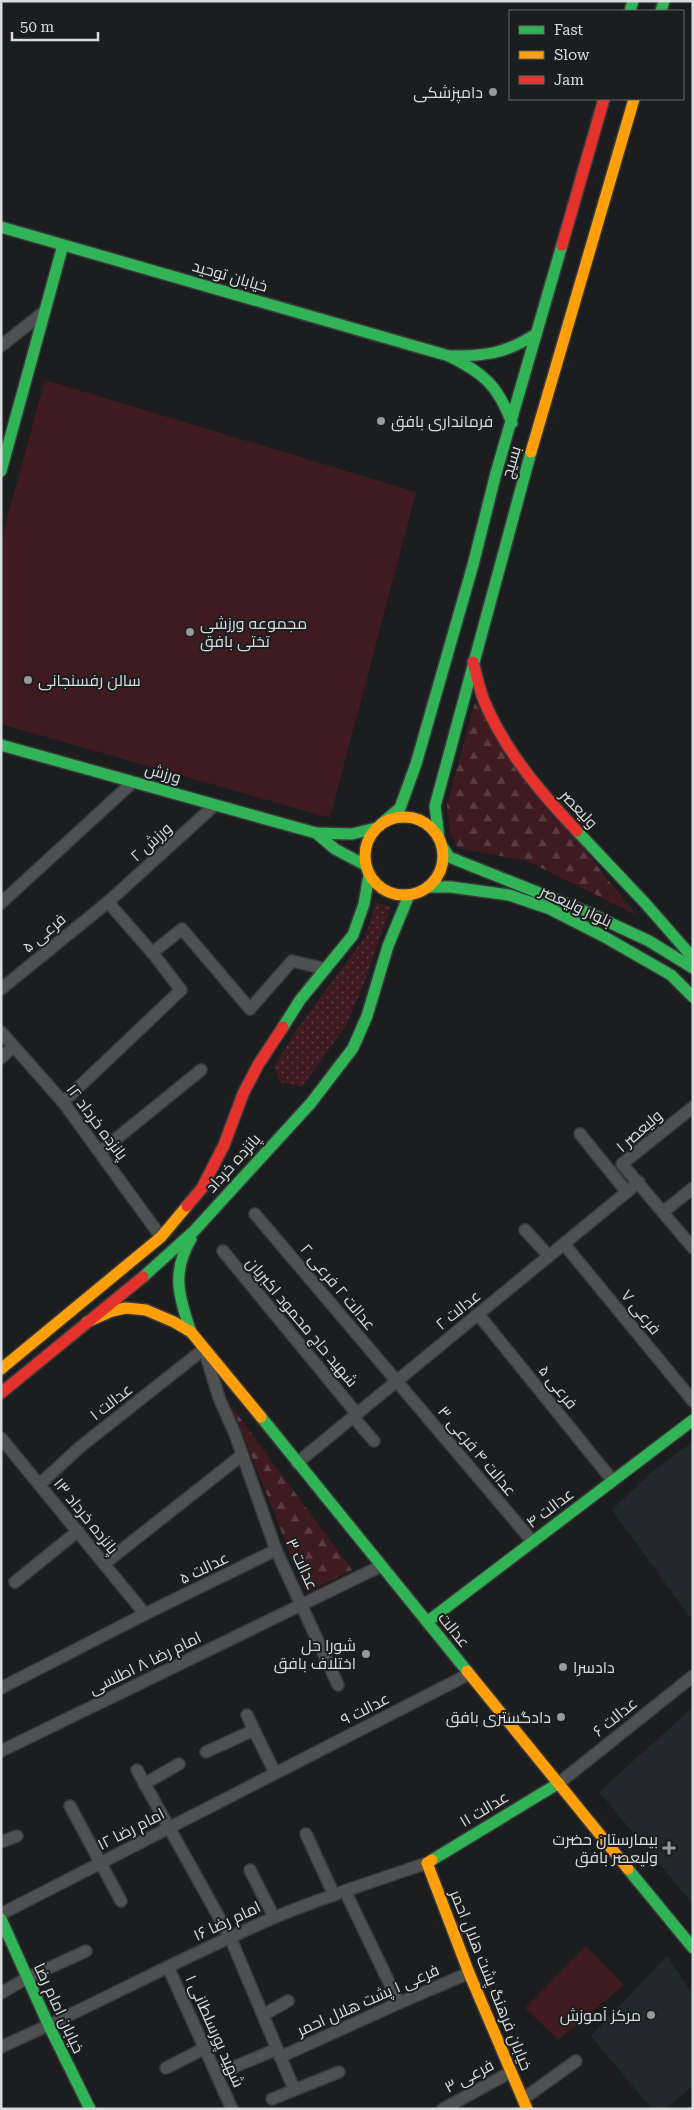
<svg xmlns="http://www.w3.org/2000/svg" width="694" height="2110" viewBox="0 0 694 2110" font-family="'Roboto Serif',Cairo,serif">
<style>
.built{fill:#21292c}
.green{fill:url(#green-dots)}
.forest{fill:url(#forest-firs)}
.pitch{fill:#3f1a21}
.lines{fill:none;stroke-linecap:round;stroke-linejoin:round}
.street-casing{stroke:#383a3b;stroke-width:14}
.fast-casing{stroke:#383a3b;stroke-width:14}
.slow-casing{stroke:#383a3b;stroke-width:14}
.jam-casing{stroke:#383a3b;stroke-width:14}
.street{stroke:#4f5051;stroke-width:11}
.fast{stroke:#30b455;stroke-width:11}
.slow{stroke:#ff9f0a;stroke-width:11}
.jam{stroke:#e5322d;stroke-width:11}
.poi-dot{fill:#98999a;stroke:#1b1e1f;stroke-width:2}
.labels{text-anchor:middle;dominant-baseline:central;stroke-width:4;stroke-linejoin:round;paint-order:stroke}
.poi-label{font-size:16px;fill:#dadcdd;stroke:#1b1e1f;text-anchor:end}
.street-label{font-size:16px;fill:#dadcdd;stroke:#1b1e1f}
</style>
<defs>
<pattern id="green-dots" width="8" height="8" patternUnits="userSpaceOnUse" patternTransform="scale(1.25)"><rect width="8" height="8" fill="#3f1a21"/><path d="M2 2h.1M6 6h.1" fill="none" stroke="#5a3b41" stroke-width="1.8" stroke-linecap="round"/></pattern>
<pattern id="forest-firs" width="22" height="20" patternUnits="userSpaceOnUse" patternTransform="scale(1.25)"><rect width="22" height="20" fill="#3f1a21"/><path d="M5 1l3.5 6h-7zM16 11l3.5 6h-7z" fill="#5a3b41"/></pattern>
</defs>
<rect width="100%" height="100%" fill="#1c1d1e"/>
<!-- built -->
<g class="built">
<polygon points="693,1442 693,1621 612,1510 655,1469"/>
<polygon points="693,1707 693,1904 599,1792"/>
<polygon points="667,1956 693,1995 693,2086 665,2109 652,2109 591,2036"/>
</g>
<!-- green -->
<polygon class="green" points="376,903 391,907 361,991 345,1027 302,1087 280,1082 274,1067 295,1032 365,937"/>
<!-- forest -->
<g class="forest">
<polygon points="475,702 607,879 637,915 527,861 458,848 450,833 447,805"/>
<polygon points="232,1407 352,1570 306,1593"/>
</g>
<!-- pitch -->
<g class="pitch">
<polygon points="45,380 416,492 330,818 1,724 1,540"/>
<polygon points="586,1946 624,1985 558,2040 525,2008"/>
</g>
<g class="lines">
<!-- street casing -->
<g class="street-casing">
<g id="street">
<polyline points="1,346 45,311"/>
<polyline points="1,903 133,782"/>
<polyline points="152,953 182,929 250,1009 292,961 326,969"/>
<polyline points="1,989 108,902 215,805"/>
<polyline points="1,1032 63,1102 161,1237"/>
<polyline points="1,1058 13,1047"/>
<polyline points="63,1102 181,990 155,956 108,902"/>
<polyline points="693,1107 622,1164 693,1248"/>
<polyline points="580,1134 627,1192"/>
<polyline points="100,1152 201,1070"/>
<polyline points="663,1212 693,1188"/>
<polyline points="255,1214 533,1542"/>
<polyline points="525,1230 549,1256"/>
<polyline points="564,1244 693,1401"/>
<polyline points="223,1251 357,1414"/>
<polyline points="478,1314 613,1481"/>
<polyline points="353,1417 374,1441"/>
<polyline points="1,1438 145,1614"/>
<polyline points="297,1463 639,1182"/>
<polyline points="40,1484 80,1447 204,1349 219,1398 235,1434 276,1550 338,1685"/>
<polyline points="104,1564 242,1455"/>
<polyline points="15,1582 78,1531"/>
<polyline points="1,1688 145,1614 276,1550"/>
<polyline points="247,1715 254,1730"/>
<polyline points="1,1751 381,1566"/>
<polyline points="206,1752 254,1730 275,1773"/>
<polyline points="137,1770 230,1937 294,2089"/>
<polyline points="559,1783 693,1676"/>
<polyline points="144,1784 179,1764"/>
<polyline points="70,1806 121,1901"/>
<polyline points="306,1834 334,1895"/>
<polyline points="1,1842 17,1836"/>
<polyline points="250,1870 274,1917"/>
<polyline points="345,1891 399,2003"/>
<polyline points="1,1914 469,1674"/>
<polyline points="168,1967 232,2109"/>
<polyline points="1,1993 27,1978 86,1951"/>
<polyline points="263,2015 288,2001"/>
<path d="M1,2047c92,-41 179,-89 272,-129 50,-21 102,-37 154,-55"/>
<polyline points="280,2057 399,2003 469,1973"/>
<polyline points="166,2068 205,2048"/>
<polyline points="217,2074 277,2049"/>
<polyline points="272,2099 339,2072"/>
<polyline points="523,2099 576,2061"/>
<polyline points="443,2109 511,2072"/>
</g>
</g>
<!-- fast casing -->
<g class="fast-casing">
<g id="fast">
<polyline points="630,11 633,1"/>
<polyline points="661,11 664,1"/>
<polyline points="1,227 449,356"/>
<path d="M512,423c-14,-37 -28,-50 -63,-67 36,0 56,-2 87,-22"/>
<polyline points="1,471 63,245"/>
<polyline points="1,745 316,833 352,834 376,828"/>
<polyline points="381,824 400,808 416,764 473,565 496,473 562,245"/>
<polyline points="577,831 645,903 693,958"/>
<polyline points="316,833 335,849 365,865"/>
<polyline points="439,838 435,806 531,452"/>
<polyline points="442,846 449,857 587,912 649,941 693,968"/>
<polyline points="428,887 451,887 509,895 550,909 603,936 671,975 693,997"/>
<polyline points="283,1027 300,1000 353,935 364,904 369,875"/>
<path d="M191,1239c-20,33 -12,59 0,93"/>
<polyline points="143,1277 195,1230 311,1103 353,1048 367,1016 388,946 409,895"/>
<polyline points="261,1417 467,1671"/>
<polyline points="427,1622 693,1420"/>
<polyline points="432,1860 559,1783"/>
<polyline points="628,1869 693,1948"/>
<polyline points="1,1919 49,2026 90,2109"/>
</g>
</g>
<!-- slow casing -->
<g class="slow-casing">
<g id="slow">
<polyline points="531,452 634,99"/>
<circle cx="404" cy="856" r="39"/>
<polyline points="87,1322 112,1311 126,1308 146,1310 174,1322 191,1332 261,1417"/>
<polyline points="1,1369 161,1237 187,1206"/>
<polyline points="467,1671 628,1869"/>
<polyline points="432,1860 427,1863 469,1973 527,2109"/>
</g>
</g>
<!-- jam casing -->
<g class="jam-casing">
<g id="jam">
<polyline points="562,245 604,99"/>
<path d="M473,662c4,13 6,28 12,41 21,49 56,90 92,128"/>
<polyline points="187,1206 202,1188 224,1145 243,1094 258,1065 283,1027"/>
<polyline points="1,1393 143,1277"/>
</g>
</g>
<!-- street -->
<use href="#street" class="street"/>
<!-- fast -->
<use href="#fast" class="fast"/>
<!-- slow -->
<use href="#slow" class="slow"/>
<!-- jam -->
<use href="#jam" class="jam"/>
</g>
<!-- markers -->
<g class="poi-dot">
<circle cx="493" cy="92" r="5"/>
<circle cx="381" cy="421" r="5"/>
<circle cx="190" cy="632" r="5"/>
<circle cx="28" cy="680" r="5"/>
<circle cx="366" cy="1654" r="5"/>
<circle cx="563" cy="1667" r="5"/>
<circle cx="561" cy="1717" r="5"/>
<path d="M666.5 1840.5h5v5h5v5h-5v5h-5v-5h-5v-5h5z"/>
<circle cx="651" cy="2015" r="5"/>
</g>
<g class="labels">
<!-- poi labels -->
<g class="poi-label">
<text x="483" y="92">دامپزشکی</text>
<text x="391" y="421" text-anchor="start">فرمانداری بافق</text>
<text x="200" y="623" text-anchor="start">مجموعه ورزشی<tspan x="200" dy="18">تختی بافق</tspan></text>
<text x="38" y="680" text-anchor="start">سالن رفسنجانی</text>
<text x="356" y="1645">شورا حل<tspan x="356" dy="18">اختلاف بافق</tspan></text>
<text x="573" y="1667" text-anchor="start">دادسرا</text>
<text x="551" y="1717">دادگستری بافق</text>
<text x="658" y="1839">بیمارستان حضرت<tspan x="658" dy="18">ولیعصر بافق</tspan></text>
<text x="641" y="2015">مرکز آموزش</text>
</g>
<!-- street labels -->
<g class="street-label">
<text transform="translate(230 276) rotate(16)">خیابان توحید</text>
<text transform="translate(511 462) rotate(-73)">بسیج</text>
<text transform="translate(163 773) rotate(16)">ورزش</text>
<text transform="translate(579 809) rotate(47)">ولیعصر</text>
<text transform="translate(151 842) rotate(-42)">ورزش ۲</text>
<text transform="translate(576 906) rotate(25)">بلوار ولیعصر</text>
<text transform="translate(44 933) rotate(-40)">فرعی ۵</text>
<text transform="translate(97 1122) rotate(53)">پانزده خرداد ۱۲</text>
<text transform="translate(639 1131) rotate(-41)">ولیعصر ۱</text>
<text transform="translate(233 1163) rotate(-48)">پانزده خرداد</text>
<text transform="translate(338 1287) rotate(50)">عدالت ۲ فرعی ۲</text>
<text transform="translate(458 1310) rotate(-39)">عدالت ۲</text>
<text transform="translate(641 1312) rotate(51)">فرعی ۷</text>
<text transform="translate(302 1322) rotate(50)">شهید حاج محمود اکبریان</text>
<text transform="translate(558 1387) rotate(51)">فرعی ۵</text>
<text transform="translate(111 1402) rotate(-38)">عدالت ۱</text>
<text transform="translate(477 1451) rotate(50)">عدالت ۴ فرعی ۳</text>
<text transform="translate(550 1508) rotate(-37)">عدالت ۴</text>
<text transform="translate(86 1516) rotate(51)">پانزده خرداد ۱۳</text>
<text transform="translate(302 1564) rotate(65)">عدالت ۳</text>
<text transform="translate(204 1568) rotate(-26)">عدالت ۵</text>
<text transform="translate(454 1630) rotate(51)">عدالت</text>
<text transform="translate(145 1663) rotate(-26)">امام رضا ۸ اطلسی</text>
<text transform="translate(365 1709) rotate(-27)">عدالت ۹</text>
<text transform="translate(615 1717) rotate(-39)">عدالت ۶</text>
<text transform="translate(484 1809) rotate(-31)">عدالت ۱۱</text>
<text transform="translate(131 1829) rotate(-27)">امام رضا ۱۲</text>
<text transform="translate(227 1921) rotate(-25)">امام رضا ۱۶</text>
<text transform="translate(491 1980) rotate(68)">خیابان فرهنگ پشت هلال احمر</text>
<text transform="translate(368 2000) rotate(-24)">فرعی ۱ پشت هلال احمر</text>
<text transform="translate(59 2008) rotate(65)">خیابان امام رضا</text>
<text transform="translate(215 2031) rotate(66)">شهید پورسلطانی ۱</text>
<text transform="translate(469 2076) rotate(-28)">فرعی ۳</text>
</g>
</g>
<!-- border -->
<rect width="694" height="2110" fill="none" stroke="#dadcdd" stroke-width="5"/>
<!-- legend -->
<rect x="509" y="10" width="175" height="90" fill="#1b1e1f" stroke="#676a6b"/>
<rect x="519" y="26" width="25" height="8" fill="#30b455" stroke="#676a6b"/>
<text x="554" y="35" font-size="15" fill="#dadcdd">Fast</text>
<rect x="519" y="51" width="25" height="8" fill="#ff9f0a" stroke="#676a6b"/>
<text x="554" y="60" font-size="15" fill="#dadcdd">Slow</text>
<rect x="519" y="76" width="25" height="8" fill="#e5322d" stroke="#676a6b"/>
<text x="554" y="85" font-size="15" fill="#dadcdd">Jam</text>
<!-- scale -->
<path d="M12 32v8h86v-8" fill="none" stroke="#dadcdd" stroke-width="2.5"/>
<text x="20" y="32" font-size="15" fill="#dadcdd" stroke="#1b1e1f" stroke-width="4" paint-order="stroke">50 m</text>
</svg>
